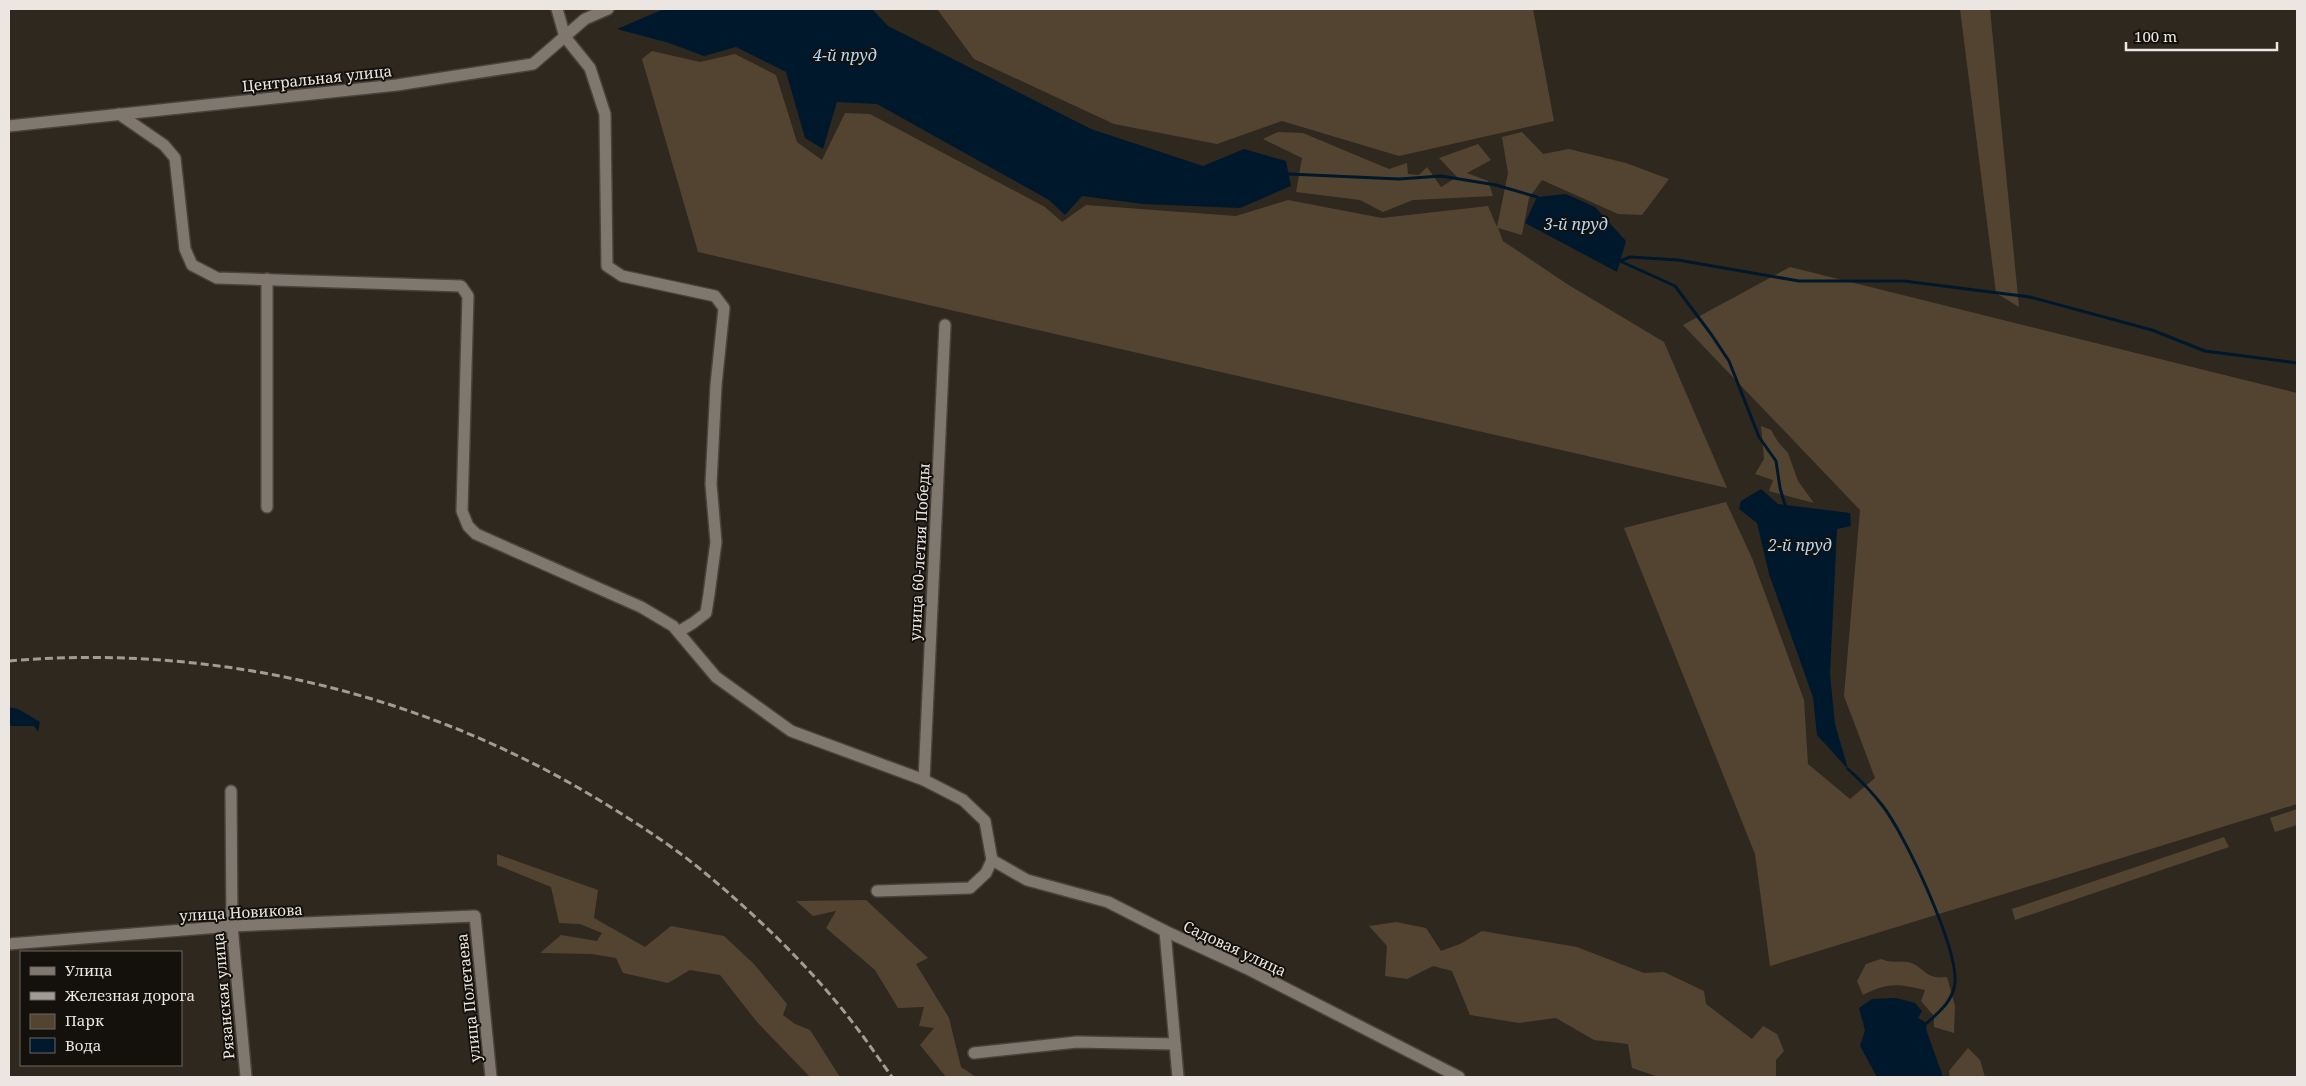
<svg xmlns="http://www.w3.org/2000/svg" width="2306" height="1086" viewBox="0 0 2306 1086" font-family="'Noto Serif',serif">
<style>
.green{fill:#534431}
.water{fill:#00182b}
.lines{fill:none;stroke-linecap:round;stroke-linejoin:round}
.stream{stroke:#00182b;stroke-width:3}
.street-casing{stroke:#4a433d;stroke-width:14}
.street{stroke:#80786e;stroke-width:11}
.rail{stroke:#a29c95;stroke-width:3;stroke-dasharray:8 4;stroke-linecap:butt}
.labels{text-anchor:middle;dominant-baseline:central;stroke-width:4;stroke-linejoin:round;paint-order:stroke}
.street-label{font-size:15px;fill:#ebe6e1;stroke:#14110d}
.water-label{font-size:16px;font-style:italic;fill:#aed7f9;stroke:#14110d}
</style>
<rect width="100%" height="100%" fill="#2f281f"/>
<!-- green -->
<g class="green">
<polygon points="937,9 1533,9 1554,121 1399,156 1282,121 1217,144 1114,124 974,59"/>
<polygon points="1960,9 1990,9 2019,307 1996,293"/>
<polygon points="652,51 700,62 735,54 776,75 797,142 822,160 845,113 870,114 1045,207 1062,222 1086,205 1236,216 1288,200 1382,218 1488,206 1497,227 1508,173 1502,137 1522,132 1543,154 1569,149 1626,163 1669,179 1642,215 1618,214 1542,180 1529,198 1522,235 1498,228 1503,241 1567,284 1664,342 1727,488 698,252 642,59"/>
<polygon points="1278,132 1303,133 1389,169 1407,163 1408,174 1419,175 1427,167 1441,187 1457,177 1439,158 1478,144 1491,160 1467,173 1488,181 1493,196 1413,200 1383,212 1360,200 1296,192 1302,158 1263,139"/>
<polygon points="1790,267 2297,393 2297,804 1770,966 1755,854 1624,528 1726,502 1752,558 1804,700 1808,764 1850,799 1875,778 1844,696 1860,510 1683,325"/>
<polygon points="1761,426 1771,430 1778,442 1788,453 1798,481 1814,503 1769,491 1773,480 1755,474 1764,459"/>
<polygon points="2297,809 2297,825 2275,832 2270,818"/>
<polygon points="2224,837 2229,847 2015,920 2012,909"/>
<polygon points="497,854 598,890 594,918 645,947 671,926 724,936 754,964 787,1004 783,1015 795,1024 810,1030 840,1077 810,1077 757,1022 720,975 690,970 668,983 623,973 616,958 592,954 540,953 561,935 597,941 602,933 580,924 559,923 551,887 497,865"/>
<polygon points="866,900 928,958 916,964 949,1018 961,1067 976,1077 946,1077 920,1045 934,1028 919,1026 924,1007 898,1008 875,970 826,928 836,911 813,916 796,901"/>
<polygon points="1396,922 1426,928 1441,951 1460,944 1482,931 1577,947 1644,973 1664,972 1704,991 1706,1004 1752,1039 1763,1026 1777,1034 1784,1051 1776,1060 1776,1077 1659,1077 1632,1068 1628,1044 1594,1040 1556,1018 1519,1023 1470,1015 1452,971 1433,966 1407,979 1385,976 1387,946 1369,926"/>
<path d="M1881,959c13,5 17,1 27,3 17,4 15,18 39,15l8,29 -1,27 -20,-6v-11l-13,-15 4,-11c-28,-6 -36,-8 -62,5l-6,-14 9,-17z"/>
<polygon points="1968,1048 1980,1060 1985,1077 1950,1077 1949,1071"/>
</g>
<!-- water -->
<g class="water">
<polygon points="664,9 872,9 888,26 1091,129 1203,166 1244,149 1286,161 1291,186 1240,208 1143,204 1082,196 1065,215 1049,200 877,104 837,102 823,149 805,138 786,72 736,47 704,56 669,43 617,29"/>
<polygon points="1566,194 1595,207 1626,241 1617,272 1525,223 1537,197"/>
<polygon points="1761,489 1778,504 1850,513 1851,526 1837,529 1830,674 1835,724 1848,769 1817,735 1813,697 1769,574 1757,523 1739,509 1741,501"/>
<polygon points="9,707 18,709 40,722 38,732 34,726 11,726 9,724"/>
<polygon points="1896,998 1915,1003 1922,1011 1918,1018 1927,1023 1926,1029 1943,1077 1877,1077 1860,1046 1865,1030 1859,1008 1872,999"/>
</g>
<g class="lines">
<!-- stream -->
<g class="stream">
<polyline points="1289,174 1399,179 1441,176 1496,185 1537,197"/>
<polyline points="1620,261 1630,257 1678,260 1799,281 1904,281 2030,297 2152,330 2205,351 2297,363"/>
<polyline points="1620,261 1675,286 1711,334 1729,361 1759,437 1776,461 1780,488 1785,505"/>
<path d="M1848,769c12,11 24,23 34,36 23,29 76,143 73,178 -2,18 -16,29 -28,40"/>
</g>
<!-- street casing -->
<g class="street-casing">
<g id="street">
<polyline points="557,9 565,37 590,68 605,114 607,266 622,276 715,296 724,308 716,385 711,484 716,542 709,594 706,613 693,623 678,632"/>
<polyline points="119,114 164,145 175,158 185,249 192,265 217,278 461,286 468,296 462,511 468,526 476,534 641,607 673,626 716,677 791,731 924,780 963,800 985,821 992,860 986,873 970,888 877,891"/>
<polyline points="9,126 397,85 533,64 585,19 608,9"/>
<polyline points="267,279 267,507"/>
<polyline points="924,780 945,325"/>
<polyline points="231,791 232,926 246,1077"/>
<polyline points="992,860 1027,880 1108,902 1165,931 1250,970 1459,1077"/>
<polyline points="1165,931 1178,1077"/>
<polyline points="9,944 232,926 475,916 491,1077"/>
<polyline points="974,1053 1077,1042 1175,1044"/>
</g>
</g>
<!-- street -->
<use href="#street" class="street"/>
<!-- rail -->
<path class="rail" d="M9,661c208,-18 417,33 595,142 34,21 70,44 101,70 53,44 106,95 148,150 14,18 26,36 39,54"/>
</g>
<g class="labels">
<!-- street labels -->
<g class="street-label">
<text transform="translate(317 78) rotate(-6)">Центральная улица</text>
<text transform="translate(919 552) rotate(-87)">улица 60-летия Победы</text>
<text transform="translate(241 912) rotate(-3)">улица Новикова</text>
<text transform="translate(1235 948) rotate(25)">Садовая улица</text>
<text transform="translate(223 996) rotate(-95)">Рязанская улица</text>
<text transform="translate(468 998) rotate(-96)">улица Полетаева</text>
</g>
<!-- water labels -->
<g class="water-label">
<text x="845" y="55">4-й пруд</text>
<text x="1576" y="224">3-й пруд</text>
<text x="1800" y="545">2-й пруд</text>
</g>
</g>
<!-- border -->
<rect width="2306" height="1086" fill="none" stroke="#ebe6e1" stroke-width="20"/>
<!-- legend -->
<rect x="20" y="951" width="162" height="115" fill="#14110d" stroke="#6a6662"/>
<rect x="30" y="967" width="25" height="8" fill="#80786e" stroke="#6a6662"/>
<text x="65" y="976" font-size="15" fill="#ebe6e1">Улица</text>
<rect x="30" y="992" width="25" height="8" fill="#a29c95" stroke="#6a6662"/>
<text x="65" y="1001" font-size="15" fill="#ebe6e1">Железная дорога</text>
<rect x="30" y="1014" width="25" height="15" fill="#534431" stroke="#6a6662"/>
<text x="65" y="1026" font-size="15" fill="#ebe6e1">Парк</text>
<rect x="30" y="1038" width="25" height="15" fill="#00182b" stroke="#6a6662"/>
<text x="65" y="1051" font-size="15" fill="#ebe6e1">Вода</text>
<!-- scale -->
<path d="M2126 42v8h151v-8" fill="none" stroke="#ebe6e1" stroke-width="2.5"/>
<text x="2134" y="42" font-size="15" fill="#ebe6e1" stroke="#14110d" stroke-width="4" paint-order="stroke">100 m</text>
</svg>
